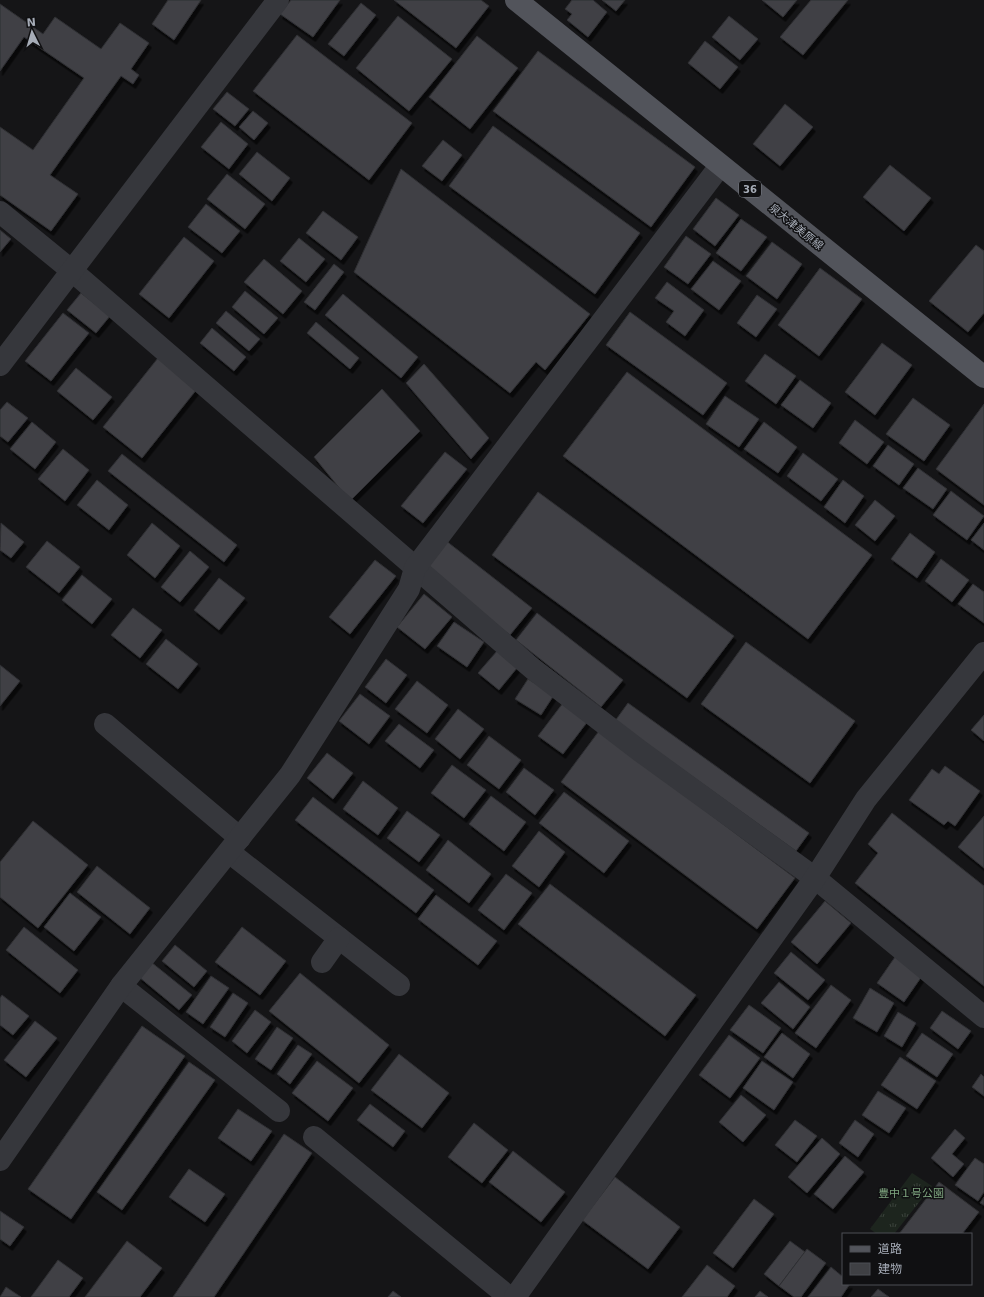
<svg xmlns="http://www.w3.org/2000/svg" width="984" height="1297" viewBox="0 0 984 1297" font-family="'DejaVu Sans','Noto Sans JP',sans-serif">
<style>
.park{fill:url(#park-tufts)}
.building{fill:#3f4044;stroke:#2f2f33;filter:url(#shadow)}
.lines{fill:none;stroke-linecap:round;stroke-linejoin:round}
.minor{stroke:#36373c;stroke-width:22}
.primary{stroke:#52545b;stroke-width:22}
.labels{text-anchor:middle;dominant-baseline:central;stroke-width:3;stroke-linejoin:round;paint-order:stroke}
.shield{fill:#101012;stroke:#797d86;stroke-width:1}
.shield-label{font-size:10px;font-weight:bold;fill:#a6acb7}
.street-label{font-size:11px;fill:#a6acb7;stroke:#101012}
.park-label{font-size:11px;fill:#7da37e;stroke:#101012}
</style>
<defs>
<pattern id="park-tufts" width="24" height="20" patternUnits="userSpaceOnUse"><rect width="24" height="20" fill="#1d251e"/><path d="M3 7l-1-3M5 7V3M7 7l1-3M15 17l-1-3M17 17v-4M19 17l1-3" fill="none" stroke="#3b423c"/></pattern>
<filter id="shadow"><feDropShadow dx="2.5" dy="4.5" stdDeviation="0" flood-color="#0009"/></filter>
</defs>
<rect width="100%" height="100%" fill="#151517"/>
<!-- park -->
<polygon class="park" points="912,1173 932,1186 894,1234 877,1234 870,1229"/>
<!-- building -->
<g class="building">
<polygon points="168,0 201,0 174,40 152,24"/>
<polygon points="291,0 340,0 313,37 280,14"/>
<polygon points="394,0 481,0 489,6 456,48"/>
<polygon points="572,0 593,0 607,12 588,37 567,20 572,14 565,9"/>
<polygon points="602,0 625,0 616,11"/>
<polygon points="762,0 797,0 783,17"/>
<polygon points="811,0 848,0 803,55 780,37"/>
<polygon points="361,3 376,15 344,56 328,44"/>
<polygon points="0,4 43,34 55,17 101,49 120,23 149,43 131,69 139,75 133,84 121,76 50,175 78,194 51,231 0,195 0,127 33,150 84,78 24,37 0,71"/>
<polygon points="398,16 452,59 409,111 356,68"/>
<polygon points="729,16 758,39 740,60 712,37"/>
<polygon points="297,35 412,123 369,180 253,91"/>
<polygon points="477,36 518,68 470,129 429,97"/>
<polygon points="705,41 738,67 720,89 688,63"/>
<polygon points="538,51 695,167 651,227 493,111"/>
<polygon points="227,92 249,109 235,126 213,109"/>
<polygon points="785,104 813,127 780,166 753,144"/>
<polygon points="253,111 268,123 254,140 239,127"/>
<polygon points="221,122 248,144 229,169 201,147"/>
<polygon points="493,126 640,233 595,294 449,186"/>
<polygon points="443,140 462,155 442,181 422,166"/>
<polygon points="257,152 290,178 272,201 239,174"/>
<polygon points="890,165 931,198 904,231 863,197"/>
<polygon points="401,169 590,314 545,370 536,362 510,393 354,272"/>
<polygon points="227,174 265,204 245,229 207,199"/>
<polygon points="716,198 739,215 715,246 693,229"/>
<polygon points="206,204 240,231 222,253 188,227"/>
<polygon points="323,211 358,237 341,260 306,233"/>
<polygon points="741,219 767,237 741,271 716,253"/>
<polygon points="0,230 11,239 0,252"/>
<polygon points="686,236 711,254 688,284 664,267"/>
<polygon points="184,237 214,261 169,318 139,294"/>
<polygon points="299,238 325,259 306,282 280,261"/>
<polygon points="772,242 802,264 777,299 746,276"/>
<polygon points="976,245 984,251 984,313 968,332 929,301"/>
<polygon points="264,259 302,291 283,314 244,282"/>
<polygon points="713,261 741,281 719,310 691,289"/>
<polygon points="334,264 344,272 315,310 304,302"/>
<polygon points="820,268 862,299 819,356 778,325"/>
<polygon points="667,282 704,310 685,336 666,322 674,311 655,298"/>
<polygon points="245,291 278,318 264,334 232,307"/>
<polygon points="81,293 110,316 96,333 67,310"/>
<polygon points="343,294 418,357 401,378 325,315"/>
<polygon points="757,295 777,309 756,337 737,323"/>
<polygon points="226,311 260,339 249,351 216,323"/>
<polygon points="630,312 727,383 703,415 606,345"/>
<polygon points="63,313 89,333 51,381 25,361"/>
<polygon points="316,322 359,358 350,369 307,333"/>
<polygon points="212,328 246,357 234,371 200,343"/>
<polygon points="882,343 912,365 875,415 845,392"/>
<polygon points="765,354 796,376 776,404 745,381"/>
<polygon points="158,358 197,389 142,458 103,427"/>
<polygon points="424,364 489,438 471,459 406,383"/>
<polygon points="76,368 112,397 93,420 57,391"/>
<polygon points="627,372 872,555 808,639 563,456"/>
<polygon points="800,380 831,403 813,428 781,405"/>
<polygon points="382,389 420,431 350,501 314,457"/>
<polygon points="725,396 759,419 739,447 706,424"/>
<polygon points="913,398 950,425 924,461 886,434"/>
<polygon points="7,402 28,418 8,442 0,436 0,410"/>
<polygon points="984,404 984,505 936,469"/>
<polygon points="855,420 884,442 867,464 839,443"/>
<polygon points="32,422 56,442 35,469 10,449"/>
<polygon points="764,422 797,447 778,473 744,449"/>
<polygon points="888,445 914,464 899,485 873,466"/>
<polygon points="63,449 89,470 65,501 38,479"/>
<polygon points="445,452 467,469 423,523 401,506"/>
<polygon points="803,453 838,479 821,501 787,476"/>
<polygon points="122,454 237,545 224,562 108,471"/>
<polygon points="918,468 947,489 933,509 903,488"/>
<polygon points="97,480 128,505 109,530 77,505"/>
<polygon points="843,480 864,496 845,523 824,507"/>
<polygon points="951,491 984,516 967,540 933,515"/>
<polygon points="538,492 734,636 687,698 492,555"/>
<polygon points="875,500 895,516 875,541 855,525"/>
<polygon points="1,523 24,542 11,558 0,550"/>
<polygon points="152,523 180,546 155,578 127,555"/>
<polygon points="984,523 984,550 971,540"/>
<polygon points="910,533 935,552 917,578 891,559"/>
<polygon points="445,540 532,608 510,635 423,567"/>
<polygon points="47,541 80,567 59,593 26,567"/>
<polygon points="190,551 209,567 180,602 161,587"/>
<polygon points="941,559 969,580 952,602 925,581"/>
<polygon points="375,560 396,576 350,634 329,617"/>
<polygon points="82,575 112,599 92,624 62,600"/>
<polygon points="219,578 245,598 219,630 194,610"/>
<polygon points="973,584 984,592 984,623 958,604"/>
<polygon points="424,594 452,617 425,649 397,627"/>
<polygon points="133,608 162,630 140,658 111,635"/>
<polygon points="537,613 623,680 601,707 516,640"/>
<polygon points="454,622 484,642 467,667 437,646"/>
<polygon points="166,639 198,664 178,689 146,664"/>
<polygon points="746,642 855,721 810,783 701,704"/>
<polygon points="497,651 517,668 499,690 478,673"/>
<polygon points="386,659 407,675 386,703 365,687"/>
<polygon points="0,665 20,681 0,706"/>
<polygon points="528,679 554,695 541,715 515,699"/>
<polygon points="417,681 448,705 427,733 395,709"/>
<polygon points="360,694 390,716 369,744 339,721"/>
<polygon points="563,703 588,721 563,754 538,736"/>
<polygon points="628,703 809,833 796,851 615,721"/>
<polygon points="458,709 484,729 460,759 435,739"/>
<polygon points="984,715 984,741 971,730"/>
<polygon points="399,724 434,750 420,768 385,741"/>
<polygon points="599,731 795,878 757,929 561,782"/>
<polygon points="489,736 521,760 499,789 467,765"/>
<polygon points="327,753 353,773 333,799 307,778"/>
<polygon points="452,765 486,790 464,818 431,793"/>
<polygon points="945,766 980,791 955,826 948,821 944,825 909,800 932,769 939,774"/>
<polygon points="524,768 554,790 535,815 506,792"/>
<polygon points="363,781 398,808 378,835 343,809"/>
<polygon points="564,792 629,841 604,873 539,823"/>
<polygon points="491,796 526,822 504,851 469,824"/>
<polygon points="313,797 434,890 416,913 295,820"/>
<polygon points="407,811 440,835 419,862 387,838"/>
<polygon points="892,813 984,886 984,986 855,883 878,853 868,844"/>
<polygon points="984,816 984,868 958,847"/>
<polygon points="33,821 88,865 38,928 0,897 0,862"/>
<polygon points="539,831 565,852 539,887 512,866"/>
<polygon points="448,840 491,874 469,903 426,870"/>
<polygon points="97,866 150,908 130,934 77,892"/>
<polygon points="506,874 532,893 504,930 478,910"/>
<polygon points="550,884 696,995 665,1036 518,924"/>
<polygon points="70,893 101,917 74,951 44,927"/>
<polygon points="436,895 497,941 478,965 418,919"/>
<polygon points="825,901 851,923 817,964 791,942"/>
<polygon points="24,927 78,970 60,993 6,950"/>
<polygon points="242,927 286,961 260,995 215,962"/>
<polygon points="175,945 207,971 194,987 162,961"/>
<polygon points="791,952 825,980 808,1000 774,973"/>
<polygon points="895,957 922,976 904,1002 877,983"/>
<polygon points="151,962 192,995 179,1010 139,977"/>
<polygon points="300,973 389,1045 359,1083 269,1011"/>
<polygon points="211,976 229,988 203,1024 186,1012"/>
<polygon points="779,982 810,1007 793,1029 761,1003"/>
<polygon points="831,985 851,1000 816,1048 795,1033"/>
<polygon points="870,988 894,1003 877,1032 853,1018"/>
<polygon points="233,993 248,1003 225,1037 210,1027"/>
<polygon points="2,995 29,1016 13,1035 0,1025 0,998"/>
<polygon points="749,1005 781,1028 763,1053 730,1030"/>
<polygon points="255,1010 271,1022 247,1053 232,1041"/>
<polygon points="942,1011 971,1031 958,1049 930,1028"/>
<polygon points="898,1012 916,1023 902,1047 884,1036"/>
<polygon points="35,1021 57,1038 26,1077 4,1060"/>
<polygon points="142,1026 185,1056 71,1219 28,1189"/>
<polygon points="277,1027 293,1038 271,1070 255,1059"/>
<polygon points="782,1033 810,1054 793,1078 764,1057"/>
<polygon points="922,1033 953,1054 937,1077 906,1056"/>
<polygon points="729,1035 760,1058 730,1098 699,1075"/>
<polygon points="298,1045 312,1054 290,1084 277,1074"/>
<polygon points="399,1054 449,1093 422,1128 371,1090"/>
<polygon points="900,1057 936,1081 917,1109 881,1085"/>
<polygon points="317,1061 353,1088 328,1121 292,1093"/>
<polygon points="762,1061 793,1082 774,1110 743,1088"/>
<polygon points="189,1062 215,1080 122,1210 97,1192"/>
<polygon points="981,1074 984,1077 984,1096 972,1087"/>
<polygon points="878,1091 906,1108 889,1133 862,1115"/>
<polygon points="741,1095 766,1115 743,1142 719,1122"/>
<polygon points="370,1104 405,1131 393,1147 357,1120"/>
<polygon points="238,1109 272,1131 251,1161 218,1138"/>
<polygon points="795,1120 817,1136 797,1162 775,1145"/>
<polygon points="855,1120 874,1134 858,1157 839,1143"/>
<polygon points="474,1123 508,1150 482,1183 448,1157"/>
<polygon points="955,1129 965,1138 952,1154 964,1164 953,1177 931,1158"/>
<polygon points="284,1134 312,1153 214,1297 173,1297"/>
<polygon points="822,1138 840,1154 807,1193 788,1177"/>
<polygon points="513,1151 565,1192 541,1222 489,1182"/>
<polygon points="845,1156 864,1172 833,1209 814,1194"/>
<polygon points="975,1158 984,1164 984,1192 978,1201 955,1185"/>
<polygon points="189,1169 225,1194 205,1222 169,1197"/>
<polygon points="615,1177 680,1227 648,1269 582,1220"/>
<polygon points="939,1182 979,1212 962,1234 899,1234"/>
<polygon points="984,1197 984,1205 980,1203"/>
<polygon points="754,1199 774,1214 733,1268 713,1253"/>
<polygon points="0,1211 24,1227 10,1246 0,1239"/>
<polygon points="127,1241 162,1268 140,1297 85,1297"/>
<polygon points="790,1241 805,1252 779,1286 764,1274"/>
<polygon points="807,1249 826,1263 801,1297 794,1297 779,1286"/>
<polygon points="58,1260 83,1278 69,1297 31,1297"/>
<polygon points="707,1265 735,1286 727,1297 682,1297"/>
<polygon points="831,1267 843,1277 843,1284 850,1284 841,1297 808,1297"/>
<polygon points="6,1287 21,1297 0,1297"/>
<polygon points="878,1289 889,1297 871,1297"/>
<polygon points="393,1291 401,1297 388,1297"/>
<polygon points="760,1291 768,1297 755,1297"/>
</g>
<g class="lines">
<!-- minor -->
<g class="minor">
<polyline points="0,212 71,270 533,669 640,751 815,878 984,1017"/>
<polyline points="0,365 278,0"/>
<polyline points="105,724 240,838"/>
<polyline points="229,852 399,985"/>
<polyline points="322,962 339,938"/>
<polyline points="121,986 279,1111"/>
<polyline points="314,1137 509,1297"/>
<polyline points="0,1160 121,986 290,775 409,589 415,568 720,166"/>
<polyline points="515,1297 815,878 866,799 984,653"/>
</g>
<!-- primary -->
<polyline class="primary" points="516,0 984,377"/>
</g>
<g class="labels">
<!-- shield labels -->
<rect class="shield" x="739" y="181" width="22" height="16" rx="3"/>
<g class="shield-label">
<text x="750" y="189">36</text>
</g>
<!-- street labels -->
<g class="street-label">
<text transform="translate(796 227) rotate(39)">泉大津美原線</text>
</g>
<!-- park labels -->
<g class="park-label">
<text x="911" y="1193">豊中１号公園</text>
</g>
</g>
<!-- legend -->
<rect x="842" y="1233" width="130" height="52" fill="#101012" stroke="#4c4e54"/>
<rect x="850" y="1246" width="20" height="6" fill="#52545b" stroke="#4c4e54"/>
<text x="878" y="1253" font-size="12" fill="#a6acb7">道路</text>
<rect x="850" y="1263" width="20" height="12" fill="#3f4044" stroke="#4c4e54"/>
<text x="878" y="1273" font-size="12" fill="#a6acb7">建物</text>
<!-- north arrow -->
<g transform="translate(32 32) rotate(355)" stroke="#101012" stroke-width="3" paint-order="stroke">
<path d="M0-3L7 15L0 10L-7 15Z" fill="#a6acb7"/>
<text y="-6" font-size="11" font-weight="bold" text-anchor="middle" fill="#a6acb7">N</text>
</g>
</svg>
